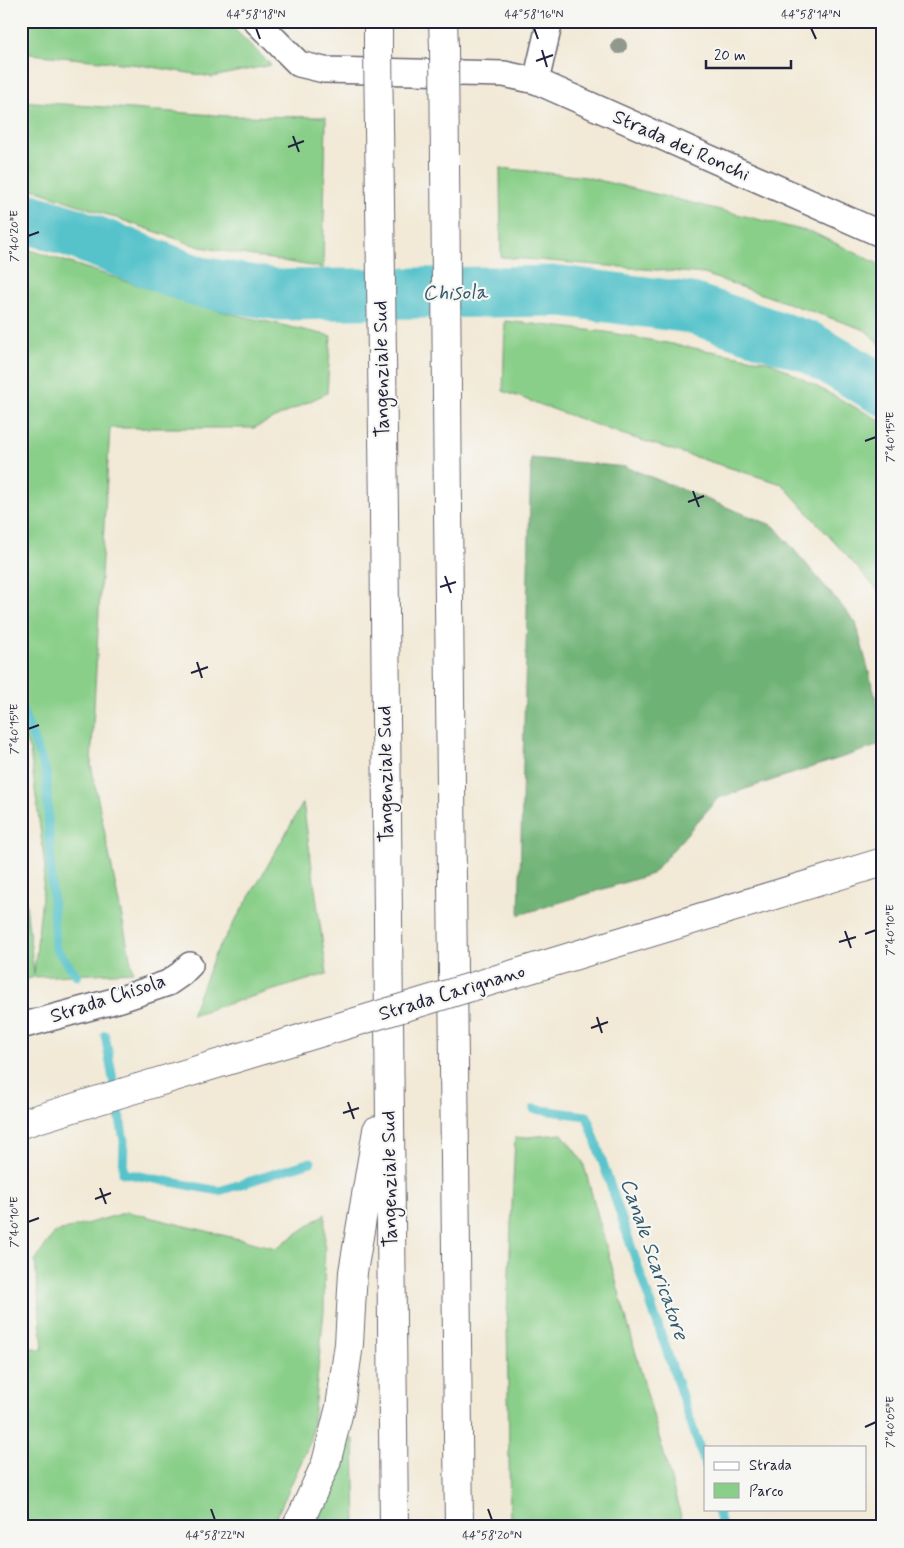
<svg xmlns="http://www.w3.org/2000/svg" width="904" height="1548" viewBox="0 0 904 1548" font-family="Mynerve,sans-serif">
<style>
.green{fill:#89cf89;stroke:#567862}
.forest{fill:#6eb275;stroke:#486a58}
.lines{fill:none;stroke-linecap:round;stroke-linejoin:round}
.stream{stroke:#56c3cb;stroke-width:9}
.river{stroke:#56c3cb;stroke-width:51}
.minor-casing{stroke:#6b6871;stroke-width:28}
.primary-casing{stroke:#6b6871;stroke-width:30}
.motorway-casing{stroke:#6b6871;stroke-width:30}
.minor{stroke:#fff;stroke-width:25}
.primary{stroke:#fff;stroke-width:28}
.motorway{stroke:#fff;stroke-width:28}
.primary-bridge-casing{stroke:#6b6871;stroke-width:30;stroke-linecap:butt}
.motorway-bridge-casing{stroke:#6b6871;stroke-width:30;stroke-linecap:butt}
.primary-bridge{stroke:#fff;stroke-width:28}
.motorway-bridge{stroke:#fff;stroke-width:28}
.tree{fill:#91988d}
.ticks{fill:none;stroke:#22223b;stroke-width:2}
.labels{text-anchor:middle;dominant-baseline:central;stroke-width:4.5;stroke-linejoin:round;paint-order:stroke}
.street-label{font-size:20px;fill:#22223b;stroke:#f6f6f2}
.water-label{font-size:21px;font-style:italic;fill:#345a6d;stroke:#f6f6f2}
.neatline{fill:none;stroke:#22223b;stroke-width:2}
.ticks-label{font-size:12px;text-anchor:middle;fill:#22223b}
</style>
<rect width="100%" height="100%" fill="#f6f6f2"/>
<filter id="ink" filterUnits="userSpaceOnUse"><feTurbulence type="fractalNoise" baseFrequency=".02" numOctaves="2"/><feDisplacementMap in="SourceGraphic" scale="10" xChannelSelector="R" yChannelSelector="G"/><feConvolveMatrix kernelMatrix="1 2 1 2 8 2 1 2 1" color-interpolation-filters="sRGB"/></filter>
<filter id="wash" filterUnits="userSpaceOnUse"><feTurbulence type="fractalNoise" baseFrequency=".0096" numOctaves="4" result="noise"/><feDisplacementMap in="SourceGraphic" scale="20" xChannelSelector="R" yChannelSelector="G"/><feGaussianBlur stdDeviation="1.12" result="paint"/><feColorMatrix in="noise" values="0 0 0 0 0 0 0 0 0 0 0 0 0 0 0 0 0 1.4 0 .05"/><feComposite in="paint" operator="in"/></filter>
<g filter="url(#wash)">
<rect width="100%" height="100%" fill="#f2e9d6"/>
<!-- green -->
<g class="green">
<polygon points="21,21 226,21 271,65 212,77 140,65 21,53"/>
<polygon points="21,101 228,116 326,117 323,268 200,247 21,185"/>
<polygon points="500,168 586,177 814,233 883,266 883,347 865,330 704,274 501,257"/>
<polygon points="21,247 215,310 331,336 327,393 254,428 110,428 100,592 91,765 133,972 34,977 21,981 21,861 34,974 45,867 30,751 21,730"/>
<polygon points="505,321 606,332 771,362 879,420 883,426 883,596 782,484 621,434 503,391"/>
<polygon points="303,803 327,974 191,1015 215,954 260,879"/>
<polygon points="562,1134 583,1162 684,1527 510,1527 507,1316 515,1138"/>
<polygon points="128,1212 276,1248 325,1214 324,1311 311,1440 272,1527 21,1527 21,1347 43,1349 35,1261 54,1233"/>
<polygon points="346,1439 354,1439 356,1527 314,1527 333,1485"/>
</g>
<!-- forest -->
<polygon class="forest" points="531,458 626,467 774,526 856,623 883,726 883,744 718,798 652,874 519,915"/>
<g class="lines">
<!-- stream -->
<g class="stream">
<polyline points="21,707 46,772 55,947 77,976"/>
<polyline points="105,1035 124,1141 123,1173 219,1191 311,1162"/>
<polyline points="534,1109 587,1116 705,1464"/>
<polyline points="718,1509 722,1527"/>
</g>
<!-- river -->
<polyline class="river" points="21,216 69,231 199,282 280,295 561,291 691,308 809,347 883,390"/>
</g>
</g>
<g filter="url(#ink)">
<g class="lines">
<!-- minor casing -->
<g class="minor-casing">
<g id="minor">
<polyline points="256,21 299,64 324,70 504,74 536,81 883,235"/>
<polyline points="536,81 550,21"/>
<polyline points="21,1026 121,999 168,983 181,974 190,965"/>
</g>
</g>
<!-- primary casing -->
<g class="primary-casing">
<polyline id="primary" points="21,1124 138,1088"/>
</g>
<!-- motorway casing -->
<g class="motorway-casing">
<g id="motorway">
<polyline points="378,21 378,48"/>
<polyline points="443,21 444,48"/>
<polyline points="448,510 459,1527"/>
<polyline points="384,513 394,1527"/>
<polyline points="296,1527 303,1514 326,1463 340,1407 349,1344 353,1272 377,1130"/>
</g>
</g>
<!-- minor -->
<use href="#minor" class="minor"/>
<!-- primary -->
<use href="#primary" class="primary"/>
<!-- motorway -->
<use href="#motorway" class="motorway"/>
<!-- primary-bridge casing -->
<g class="primary-bridge-casing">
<polyline id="primary-bridge" points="138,1088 883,862"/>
</g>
<!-- motorway-bridge casing -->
<g class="motorway-bridge-casing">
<g id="motorway-bridge">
<polyline points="378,48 384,513"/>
<polyline points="444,48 448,510"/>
</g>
</g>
<!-- primary-bridge -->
<use href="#primary-bridge" class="primary-bridge"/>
<!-- motorway-bridge -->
<use href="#motorway-bridge" class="motorway-bridge"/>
</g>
<!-- trees -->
<circle class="tree" cx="619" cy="46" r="8"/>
</g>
<!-- ticks -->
<path class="ticks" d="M256,28l4,11M534,28l4,11M811,28l5,11M542,50l5,17M536,61l17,-6M293,136l6,16M288,147l16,-6M28,236l11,-4M865,441l11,-4M693,491l6,16M688,502l16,-6M445,576l6,17M440,587l16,-5M197,662l5,16M191,673l17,-6M28,729l11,-4M845,931l6,17M865,934l11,-4M839,942l17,-5M597,1017l5,16M591,1028l17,-6M348,1102l6,17M343,1113l16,-5M100,1188l6,16M95,1199l16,-6M28,1222l11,-4M865,1427l11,-5M211,1509l4,11M488,1509l4,11"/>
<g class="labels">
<!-- street labels -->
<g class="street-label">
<text transform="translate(681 146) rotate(24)">Strada dei Ronchi</text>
<text transform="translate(382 369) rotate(-91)">Tangenziale Sud</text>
<text transform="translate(386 774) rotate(-91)">Tangenziale Sud</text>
<text transform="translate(452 993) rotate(-17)">Strada Carignano</text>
<text transform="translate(108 999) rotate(-18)">Strada Chisola</text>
<text transform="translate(390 1179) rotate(-91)">Tangenziale Sud</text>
</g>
<!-- water labels -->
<g class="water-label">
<text transform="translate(455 293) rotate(-1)">Chisola</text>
<text transform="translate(654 1259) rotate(71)">Canale Scaricatore</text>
</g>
</g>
<!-- margin -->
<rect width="904" height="1548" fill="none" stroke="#f6f6f2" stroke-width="55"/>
<!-- legend -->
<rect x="704" y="1446" width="162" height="65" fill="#f6f6f2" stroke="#a1a1a9"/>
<rect x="714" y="1462" width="25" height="8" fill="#ffffff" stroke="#a1a1a9"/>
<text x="749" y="1470" font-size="15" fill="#22223b">Strada</text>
<rect x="714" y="1483" width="25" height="15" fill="#89cf89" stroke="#a1a1a9"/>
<text x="749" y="1496" font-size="15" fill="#22223b">Parco</text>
<!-- scale -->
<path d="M706 60v8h85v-8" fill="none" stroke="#22223b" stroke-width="2.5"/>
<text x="714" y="60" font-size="15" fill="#22223b" stroke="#f6f6f2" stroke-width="4" paint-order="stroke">20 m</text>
<rect x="28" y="28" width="848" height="1492" class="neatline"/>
<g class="ticks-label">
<text x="256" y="18">44°58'18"N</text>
<text x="534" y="18">44°58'16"N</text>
<text x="811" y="18">44°58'14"N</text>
<text transform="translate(14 236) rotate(-90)" y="4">7°40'20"E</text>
<text transform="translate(890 437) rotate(-90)" y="4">7°40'15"E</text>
<text transform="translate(14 729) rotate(-90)" y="4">7°40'15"E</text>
<text transform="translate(890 930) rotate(-90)" y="4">7°40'10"E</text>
<text transform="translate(14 1222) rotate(-90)" y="4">7°40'10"E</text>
<text transform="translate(890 1422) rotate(-90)" y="4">7°40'05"E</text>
<text x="215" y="1539">44°58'22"N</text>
<text x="492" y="1539">44°58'20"N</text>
</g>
</svg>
